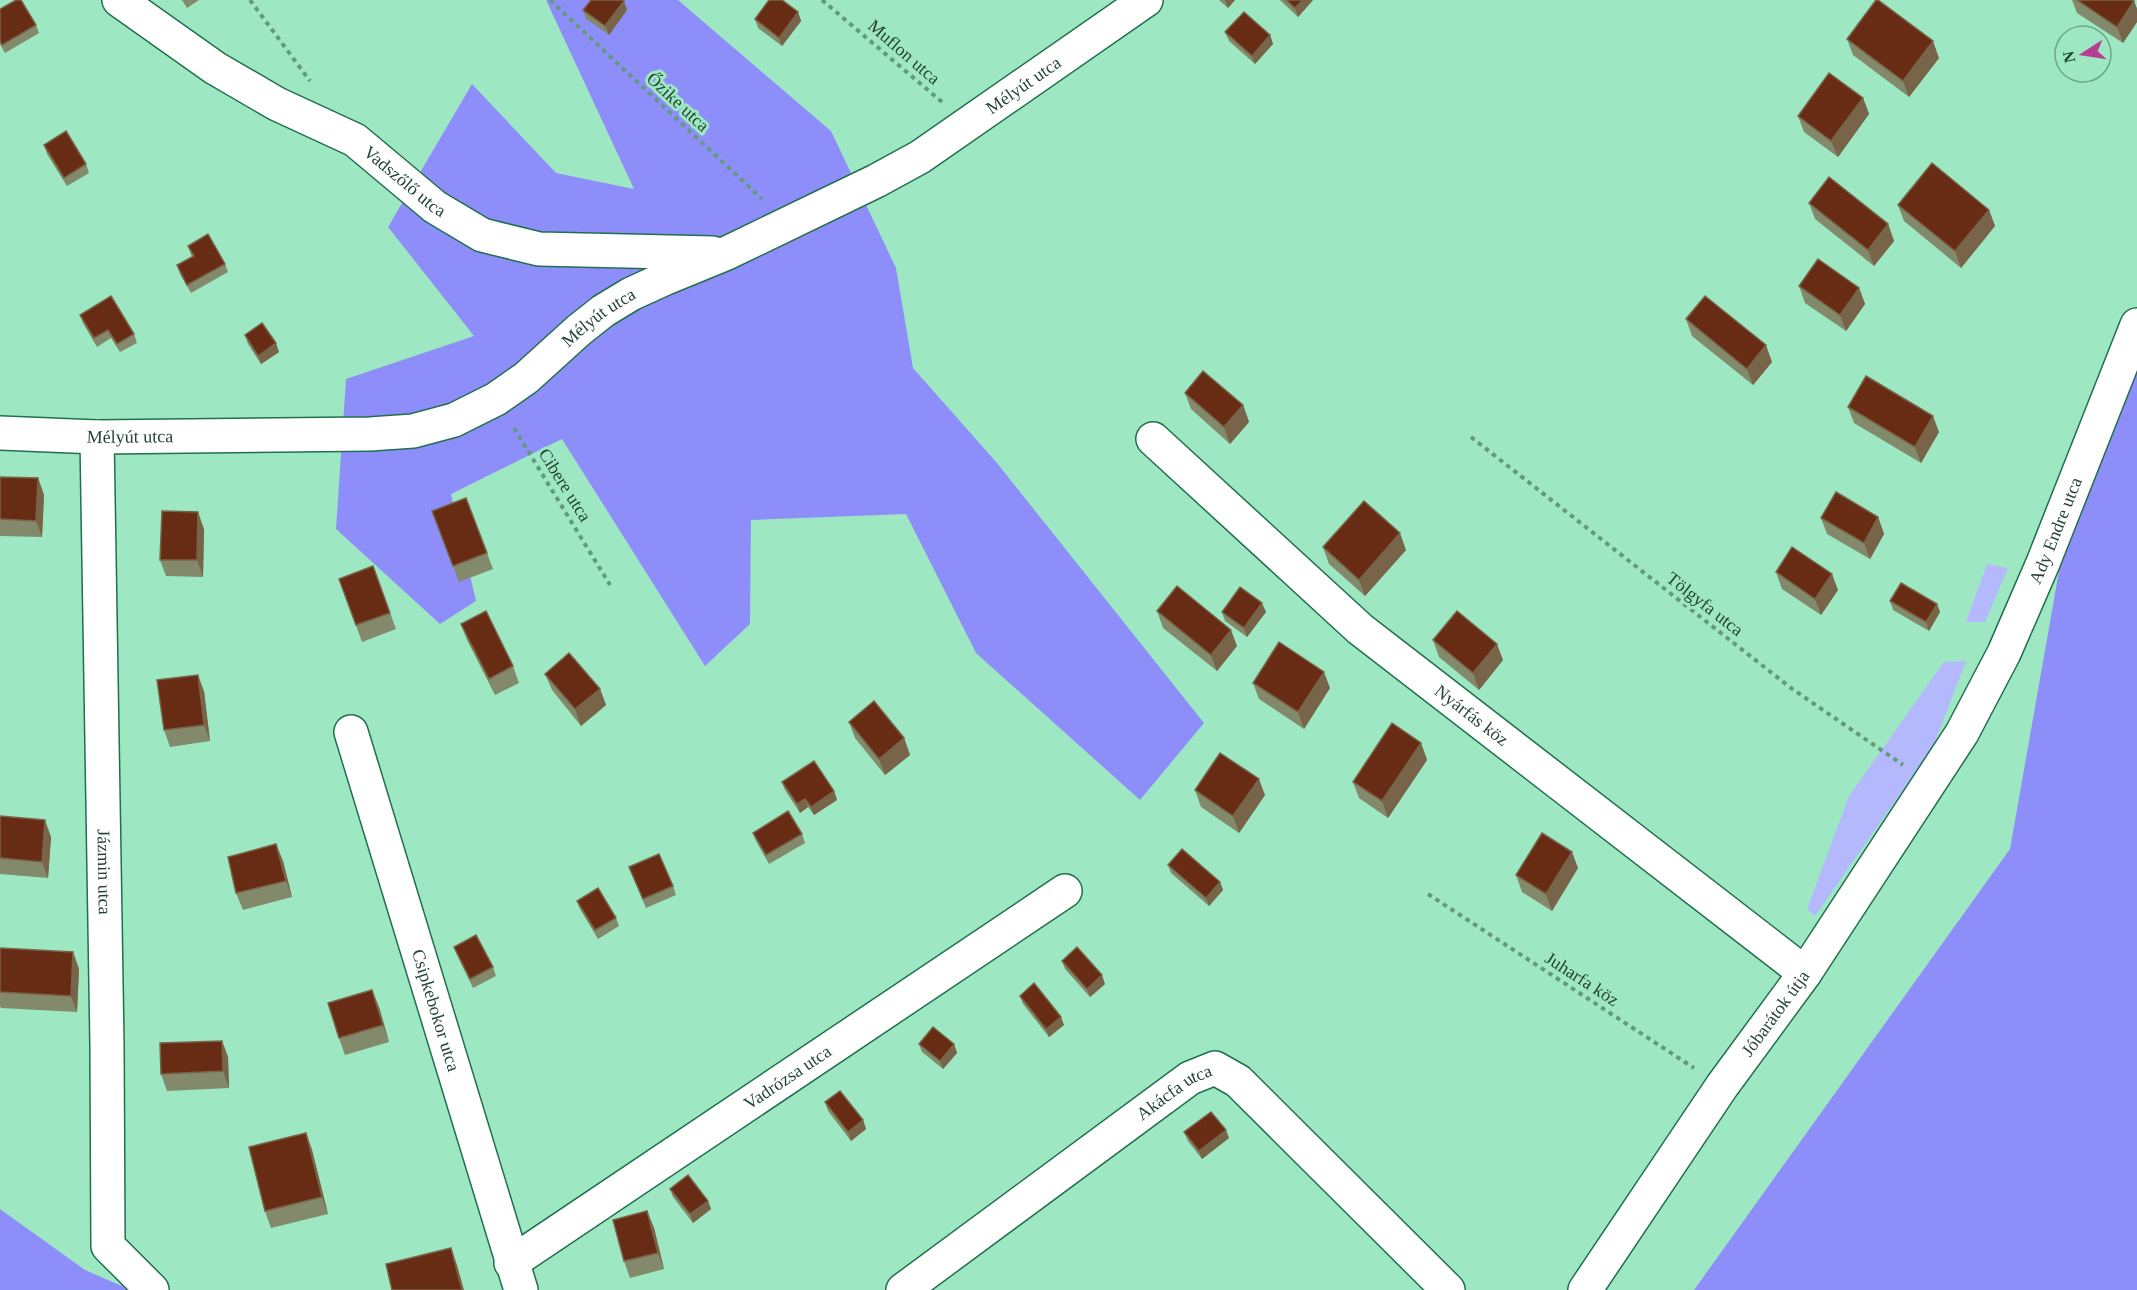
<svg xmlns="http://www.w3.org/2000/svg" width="2137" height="1290" viewBox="0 0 2137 1290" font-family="'Times New Roman',serif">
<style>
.green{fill:#b4b9fe}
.forest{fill:#8e8efb}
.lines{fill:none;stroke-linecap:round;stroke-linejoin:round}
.minor-casing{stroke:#216f4e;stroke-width:36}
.path{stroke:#64997e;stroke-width:4;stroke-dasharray:4.5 4.5;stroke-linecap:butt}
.minor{stroke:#fff;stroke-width:33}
.wall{fill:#828a6b}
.shaded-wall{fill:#786448}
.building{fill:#682c14;stroke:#786448;stroke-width:1.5}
.labels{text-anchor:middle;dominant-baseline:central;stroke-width:6;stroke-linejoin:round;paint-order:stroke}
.street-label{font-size:18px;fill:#254334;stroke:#9de8c2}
</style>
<rect width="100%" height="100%" fill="#9de8c2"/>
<!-- green -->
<g class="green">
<polygon points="1987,564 2008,568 1985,622 1966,622"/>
<polygon points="1966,661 1933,747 1815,916 1807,909 1849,796 1944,662"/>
</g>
<!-- forest -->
<g class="forest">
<polygon points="546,0 678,0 831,131 896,268 913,368 997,463 1204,723 1140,800 976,653 906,514 751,520 750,624 705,666 562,439 451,494 476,601 440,624 336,529 346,379 474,336 388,227 472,84 556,173 634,189"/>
<polygon points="2137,333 2137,1290 1694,1290 2010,849 2071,503"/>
<polygon points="0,1209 85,1270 131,1290 0,1290"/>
</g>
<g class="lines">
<!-- minor casing -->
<g class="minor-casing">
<g id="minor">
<path id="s1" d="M119,0l96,68 62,36 78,36 80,67 47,28 57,14 174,4"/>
<path id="s2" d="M0,433l97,4 273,-3 43,-3 41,-11 42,-21 30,-21 53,-48 24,-19 28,-17 35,-16 61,-25 149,-72 44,-24 226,-157"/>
<path id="s3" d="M97,437l10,608 1,201 44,44"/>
<path id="s4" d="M1153,439l207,190 445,344"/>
<path id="s5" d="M351,732l170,558"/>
<path id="s6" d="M511,1263l554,-372"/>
<path id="s7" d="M903,1290l287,-212 25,-10 23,13 210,209"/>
<path id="s8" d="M1585,1290l137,-204 83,-113 157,-240 42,-80 39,-90 94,-238"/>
</g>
</g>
<!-- path -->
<g class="path">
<polyline points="250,0 310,81"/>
<polyline points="550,0 762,199"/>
<polyline points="822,0 942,102"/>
<polyline points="514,428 610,585"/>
<polyline points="1471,437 1791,688 1903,765"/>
<polyline points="1428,894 1694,1068"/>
</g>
<!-- minor -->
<use href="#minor" class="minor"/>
</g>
<!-- wall -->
<g class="wall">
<polygon points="182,0 199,0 187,8"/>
<polygon points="1219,0 1235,0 1228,8"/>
<polygon points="1280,0 1313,0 1298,17"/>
<polygon points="2072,0 2132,0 2134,1 2137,9 2137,22 2123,43 2077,13"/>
<polygon points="624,1 627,10 609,35 586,19 583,10"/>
<polygon points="0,9 36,25 39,33 5,53 0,44"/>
<polygon points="798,12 801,21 782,46 758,28 755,19"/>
<polygon points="1225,32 1270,35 1273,44 1255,64 1229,41"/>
<polygon points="1847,39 1939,58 1909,97 1853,55"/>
<polygon points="1863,98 1869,114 1838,157 1804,132 1798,116"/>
<polygon points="44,145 86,164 89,173 67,186 47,154"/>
<polygon points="1809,203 1888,224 1894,241 1874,266 1815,219"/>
<polygon points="1898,205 1989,210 1995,226 1961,268 1904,221"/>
<polygon points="188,246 225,264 228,272 191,293 180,274 177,265 192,257"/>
<polygon points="1799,286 1859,288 1865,304 1846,331 1805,303"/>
<polygon points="80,315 134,334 137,343 120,352 111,338 97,347 83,323"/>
<polygon points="1686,319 1772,362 1753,385 1692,336"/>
<polygon points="245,335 279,352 261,364 248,344"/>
<polygon points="1185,393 1243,405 1249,422 1230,444 1191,409"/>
<polygon points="1848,407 1939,432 1921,463 1854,423"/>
<polygon points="0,477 38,478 44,495 42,537 0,536"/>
<polygon points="466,498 493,569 459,582 432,511"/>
<polygon points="1878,517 1884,534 1870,559 1827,534 1821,518"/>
<polygon points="204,529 203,577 166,576 160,560"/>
<polygon points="1323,547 1406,550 1365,596 1329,564"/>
<polygon points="373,566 396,629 362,642 339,579"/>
<polygon points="1776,572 1838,590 1821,615 1782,589"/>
<polygon points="1890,601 1937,604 1940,612 1929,631 1893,610"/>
<polygon points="1157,611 1237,646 1217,671 1163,628"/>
<polygon points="1222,612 1266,612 1247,637 1225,621"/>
<polygon points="461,624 513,666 519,683 495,695 467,640"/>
<polygon points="1433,640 1503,660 1479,690 1439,657"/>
<polygon points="545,674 600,689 606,705 581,726 552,690"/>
<polygon points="1253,683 1330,688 1304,729 1259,699"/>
<polygon points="204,691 210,741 170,747 164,730"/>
<polygon points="849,722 904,738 910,755 885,775 855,738"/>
<polygon points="1421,743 1427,760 1388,818 1359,798 1353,782"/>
<polygon points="782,782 834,791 837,800 814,815 808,807 800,813 785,790"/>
<polygon points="1195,790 1265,795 1239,833 1201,807"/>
<polygon points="0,816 51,837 48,878 0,874"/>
<polygon points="753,833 802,834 805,843 769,864 756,841"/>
<polygon points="283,861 292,897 243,910 236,893"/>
<polygon points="1168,865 1220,882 1223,890 1209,906 1171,873"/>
<polygon points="629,867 673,886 676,895 646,908"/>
<polygon points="1578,868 1552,911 1522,892 1516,875"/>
<polygon points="577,901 616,918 619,926 598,939 580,909"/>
<polygon points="454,947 493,967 496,976 473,988 457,955"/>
<polygon points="0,948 73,952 79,969 77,1012 1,1008 0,1006"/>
<polygon points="1062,961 1105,984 1090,997 1065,969"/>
<polygon points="1020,996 1064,1025 1049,1037 1023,1004"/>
<polygon points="379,1007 389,1042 345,1055 339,1038"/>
<polygon points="222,1041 228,1057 229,1088 167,1091 161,1074"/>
<polygon points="919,1044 954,1044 957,1053 943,1069 922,1052"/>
<polygon points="825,1102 863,1120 866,1129 851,1141 828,1111"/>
<polygon points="1184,1132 1229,1138 1202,1159 1188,1141"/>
<polygon points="306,1133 312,1150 328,1214 271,1228 265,1211"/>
<polygon points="670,1189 708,1201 711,1209 693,1223 673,1197"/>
<polygon points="647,1211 654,1228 664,1269 630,1278 624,1261"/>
</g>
<!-- shaded-wall -->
<g class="shaded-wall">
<polygon points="1225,0 1235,0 1228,8"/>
<polygon points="1303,0 1313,0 1298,17 1295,8"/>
<polygon points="624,1 627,10 609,35 605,26"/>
<polygon points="2134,1 2137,9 2137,22 2123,43 2117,27"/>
<polygon points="798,12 801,21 782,46 779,38"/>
<polygon points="1270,35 1273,44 1255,64 1252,56"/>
<polygon points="1933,41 1939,58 1909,97 1903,81"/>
<polygon points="1863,98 1869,114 1838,157 1831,141"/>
<polygon points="1989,210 1995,226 1961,268 1955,251"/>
<polygon points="1888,224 1894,241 1874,266 1868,250"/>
<polygon points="1859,288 1865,304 1846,331 1840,315"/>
<polygon points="276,343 279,352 261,364 258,356"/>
<polygon points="1766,345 1772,362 1753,385 1747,369"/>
<polygon points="1243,405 1249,422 1230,444 1224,427"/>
<polygon points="1933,416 1939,432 1921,463 1915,447"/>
<polygon points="38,478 44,495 42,537 36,521"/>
<polygon points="198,512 204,529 203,577 197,560"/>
<polygon points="1878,517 1884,534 1870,559 1864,543"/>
<polygon points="1400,533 1406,550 1365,596 1359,580"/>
<polygon points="1832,574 1838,590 1821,615 1815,599"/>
<polygon points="1262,603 1266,612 1247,637 1244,628"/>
<polygon points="1937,604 1940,612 1929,631 1926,622"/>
<polygon points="1231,630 1237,646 1217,671 1211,655"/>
<polygon points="1497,644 1503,660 1479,690 1473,673"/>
<polygon points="1324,672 1330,688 1304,729 1298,712"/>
<polygon points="198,675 204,691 210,741 204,725"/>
<polygon points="600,689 606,705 581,726 575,709"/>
<polygon points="904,738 910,755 885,775 879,759"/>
<polygon points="1421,743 1427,760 1388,818 1382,801"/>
<polygon points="1259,779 1265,795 1239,833 1233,816"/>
<polygon points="834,791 837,800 814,815 811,807"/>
<polygon points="805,799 808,807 800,813 797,804"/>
<polygon points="45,820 51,837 48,878 42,862"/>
<polygon points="276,844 283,861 292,897 286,881"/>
<polygon points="1572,852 1578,868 1552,911 1546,894"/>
<polygon points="1220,882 1223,890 1209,906 1206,898"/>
<polygon points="73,952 79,969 77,1012 71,996"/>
<polygon points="1102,975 1105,984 1090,997 1087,989"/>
<polygon points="372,990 379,1007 389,1042 383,1025"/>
<polygon points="1061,1017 1064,1025 1049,1037 1046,1029"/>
<polygon points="222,1041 228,1057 229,1088 223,1071"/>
<polygon points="954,1044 957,1053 943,1069 940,1061"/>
<polygon points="863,1120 866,1129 851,1141 848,1132"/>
<polygon points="1226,1130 1229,1138 1202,1159 1199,1151"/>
<polygon points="306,1133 312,1150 328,1214 322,1197"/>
<polygon points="708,1201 711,1209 693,1223 690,1214"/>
<polygon points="647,1211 654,1228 664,1269 658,1253"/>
<polygon points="451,1248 457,1265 464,1290 462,1290"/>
</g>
<!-- building -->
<g class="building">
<polygon points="16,0 21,0 36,25 2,45 0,41 0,9"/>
<polygon points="591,0 622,0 624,1 605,26 583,10"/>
<polygon points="769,0 782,0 798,12 779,38 755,19"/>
<polygon points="1286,0 1303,0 1295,8"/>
<polygon points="1876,0 1878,0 1933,41 1903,81 1847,39"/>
<polygon points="2077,0 2132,0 2134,1 2117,27"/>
<polygon points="1244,12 1270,35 1252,56 1225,32"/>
<polygon points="1829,73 1863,98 1831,141 1798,116"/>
<polygon points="66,131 86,164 64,178 44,145"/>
<polygon points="1932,163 1989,210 1955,251 1898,205"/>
<polygon points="1829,177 1888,224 1868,250 1809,203"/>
<polygon points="208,234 225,264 187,285 177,265 194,256 188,246"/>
<polygon points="1818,259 1859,288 1840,315 1799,286"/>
<polygon points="111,296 134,334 117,344 108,330 94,338 80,315"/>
<polygon points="1705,296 1766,345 1747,369 1686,319"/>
<polygon points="262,323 276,343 258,356 245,335"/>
<polygon points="1203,371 1243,405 1224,427 1185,393"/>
<polygon points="1866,376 1933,416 1915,447 1848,407"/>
<polygon points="0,477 38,478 36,521 0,519"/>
<polygon points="1836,492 1878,517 1864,543 1821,518"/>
<polygon points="466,498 487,553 453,566 432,511"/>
<polygon points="1364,501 1400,533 1359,580 1323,547"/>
<polygon points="162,511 198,512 197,560 160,560"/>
<polygon points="1792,547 1832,574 1815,599 1776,572"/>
<polygon points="373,566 390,613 356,625 339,579"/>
<polygon points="1901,583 1937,604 1926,622 1890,601"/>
<polygon points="1177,586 1231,630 1211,655 1157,611"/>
<polygon points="1240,587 1262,603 1244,628 1222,612"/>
<polygon points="486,611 513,666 489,679 461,624"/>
<polygon points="1457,611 1497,644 1473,673 1433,640"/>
<polygon points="1279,642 1324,672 1298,712 1253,683"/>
<polygon points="569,653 600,689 575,709 545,674"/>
<polygon points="198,675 204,725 164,730 157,680"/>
<polygon points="874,701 904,738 879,759 849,722"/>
<polygon points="1392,723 1421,743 1382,801 1353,782"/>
<polygon points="1220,753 1259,779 1233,816 1195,790"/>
<polygon points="814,761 834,791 811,807 805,799 797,804 782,782"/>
<polygon points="788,811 802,834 766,855 753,833"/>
<polygon points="0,816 45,820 42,862 0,858"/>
<polygon points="1542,833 1572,852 1546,894 1516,875"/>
<polygon points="276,844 286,881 236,893 228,857"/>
<polygon points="1182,849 1220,882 1206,898 1168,865"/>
<polygon points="659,854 673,886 643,899 629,867"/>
<polygon points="598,888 616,918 595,930 577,901"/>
<polygon points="476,935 493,967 470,979 454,947"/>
<polygon points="1077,947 1102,975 1087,989 1062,961"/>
<polygon points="0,948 73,952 71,996 0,992"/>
<polygon points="1034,983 1061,1017 1046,1029 1020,996"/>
<polygon points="372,990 383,1025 339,1038 328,1003"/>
<polygon points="933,1027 954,1044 940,1061 919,1044"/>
<polygon points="222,1041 223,1071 161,1074 160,1043"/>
<polygon points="840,1091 863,1120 848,1132 825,1102"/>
<polygon points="1211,1112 1226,1130 1199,1151 1184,1132"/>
<polygon points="306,1133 322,1197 265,1211 249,1147"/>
<polygon points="688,1175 708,1201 690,1214 670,1189"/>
<polygon points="647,1211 658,1253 624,1261 613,1220"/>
<polygon points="451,1248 462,1290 392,1290 386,1264"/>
</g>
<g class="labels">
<!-- street labels -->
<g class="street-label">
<text transform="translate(904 52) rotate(41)">Muflon utca</text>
<text stroke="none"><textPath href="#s2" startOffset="1120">Mélyút utca</textPath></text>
<text transform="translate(678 102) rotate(43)">Őzike utca</text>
<text stroke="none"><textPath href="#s1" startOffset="340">Vadszőlő utca</textPath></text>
<text stroke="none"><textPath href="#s2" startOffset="634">Mélyút utca</textPath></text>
<text stroke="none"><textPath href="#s2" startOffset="130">Mélyút utca</textPath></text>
<text transform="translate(565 485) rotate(58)">Cibere utca</text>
<text stroke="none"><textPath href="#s8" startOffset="896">Ady Endre utca</textPath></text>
<text transform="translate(1705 604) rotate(38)">Tölgyfa utca</text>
<text stroke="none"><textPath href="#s4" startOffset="422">Nyárfás köz</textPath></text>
<text stroke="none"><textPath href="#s3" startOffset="435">Jázmin utca</textPath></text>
<text transform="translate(1582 979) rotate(33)">Juharfa köz</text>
<text stroke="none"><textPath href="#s5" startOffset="291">Csipkebokor utca</textPath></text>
<text stroke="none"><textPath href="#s8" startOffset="336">Jóbarátok útja</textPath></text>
<text stroke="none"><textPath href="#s6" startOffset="333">Vadrózsa utca</textPath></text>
<text stroke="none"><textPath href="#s7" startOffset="336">Akácfa utca</textPath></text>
</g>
</g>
<!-- north arrow -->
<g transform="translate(2083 54) rotate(258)"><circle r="28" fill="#9de8c2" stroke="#6da689" stroke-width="1.5"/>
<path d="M0-4.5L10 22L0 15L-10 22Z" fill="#b63d92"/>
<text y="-9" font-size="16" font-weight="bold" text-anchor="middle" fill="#254334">N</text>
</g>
</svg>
